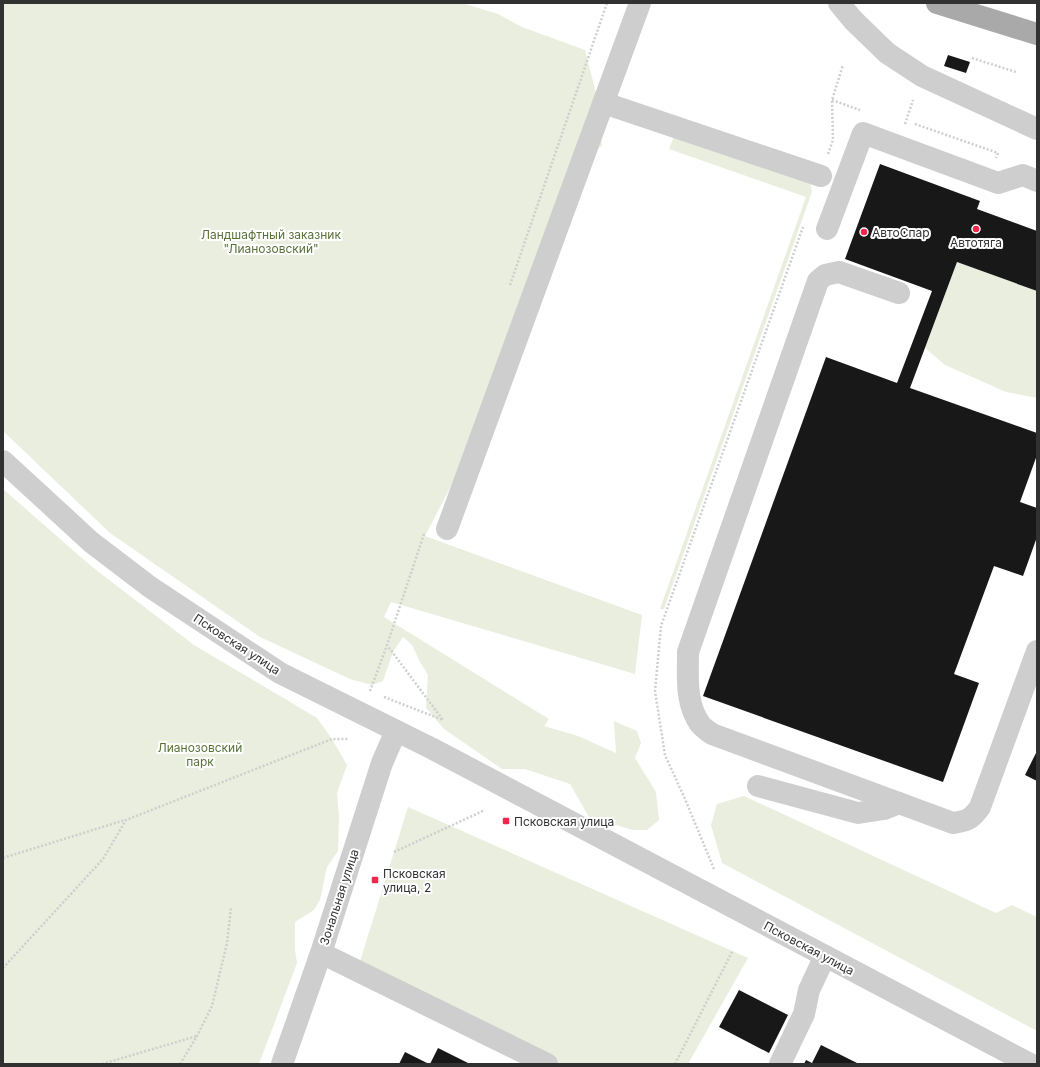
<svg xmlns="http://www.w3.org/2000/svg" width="1040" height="1067" viewBox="0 0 1040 1067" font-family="Inter,sans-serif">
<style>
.green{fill:#e9eede}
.building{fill:#181818}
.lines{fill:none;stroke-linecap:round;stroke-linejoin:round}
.path{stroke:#cecece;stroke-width:2.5;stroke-dasharray:2 2;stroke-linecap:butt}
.minor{stroke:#cecece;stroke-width:22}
.major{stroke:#a9a9a9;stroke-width:22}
.poi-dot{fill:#f4264c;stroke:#fff;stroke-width:1.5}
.labels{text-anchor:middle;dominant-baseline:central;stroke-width:4;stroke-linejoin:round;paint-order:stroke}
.poi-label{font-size:12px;fill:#313131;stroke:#fff;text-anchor:start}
.park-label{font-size:12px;fill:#597139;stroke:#fff}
.street-label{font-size:12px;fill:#313131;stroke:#fff}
</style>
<rect width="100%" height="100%" fill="#fff"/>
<!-- green -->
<g class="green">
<polygon points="3,3 462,3 498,14 522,27 585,50 598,101 602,146 577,161 462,465 425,536 642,615 635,674 391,602 384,617 549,719 544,726 578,736 616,753 614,721 637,731 641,743 635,758 656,792 659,820 647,830 633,830 589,817 570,784 525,769 502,769 444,729 426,708 428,675 420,662 412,645 403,637 393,652 383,681 372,685 350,679 260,637 110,533 3,431"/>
<polygon points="675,134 810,179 812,192 664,609 660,609 806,197 669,149"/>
<polygon points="957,262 1037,291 1037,398 1006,392 945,365 925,348"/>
<polygon points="3,489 91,566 194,645 317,718 332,739 347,765 337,793 339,817 338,851 327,867 320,900 314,910 295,922 295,950 297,963 259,1064 3,1064"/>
<polygon points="744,796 996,913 1012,905 1037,917 1037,1031 722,863 711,825 717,804"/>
<polygon points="408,807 748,958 688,1064 546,1064 357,971"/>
</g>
<!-- building -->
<g class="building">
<polygon points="948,55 970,62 966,73 944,66"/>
<polygon points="880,164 980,201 977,209 1037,231 1037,291 957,262 910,388 1037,433 1037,455 1020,502 1037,508 1037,537 1023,576 994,566 954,674 979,683 943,782 703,696 826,357 897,383 932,291 845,259"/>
<polygon points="1037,751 1037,781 1025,775"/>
<polygon points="739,990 788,1015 769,1053 719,1027"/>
<polygon points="821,1045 859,1064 804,1064 806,1060 812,1063"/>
<polygon points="438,1048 470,1064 430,1064"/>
<polygon points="405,1052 429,1064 399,1064"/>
</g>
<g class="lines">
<!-- path -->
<g class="path">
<polyline points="972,58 1016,72"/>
<polyline points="832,100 860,110"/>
<polyline points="905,124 913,100"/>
<polyline points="915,124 998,153 996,158"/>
<polyline points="828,154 833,140 832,100 843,65"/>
<polyline points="510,285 607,3"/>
<polyline points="424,534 387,645 443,720"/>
<polyline points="370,691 387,645"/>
<polyline points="384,697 443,720"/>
<polyline points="394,852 485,810"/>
<polyline points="3,858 125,820"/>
<polyline points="714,869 685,799 665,755 655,691 661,626 803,227"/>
<polyline points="3,968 103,859 126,820 332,739 349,739"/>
<polyline points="102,1064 197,1036"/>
<polyline points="180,1064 197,1036 212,1006 227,943 231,908"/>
<polyline points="675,1064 733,950"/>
</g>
<!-- minor -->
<g class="minor">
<polyline points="839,3 853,20 887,53 922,76 1037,129"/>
<polyline points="604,103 821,176"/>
<polyline points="827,229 863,133 998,183 1023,175 1037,181"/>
<path d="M899,293l-60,-21 -14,3 -7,6 -130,371c0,24 -3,51 12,72 3,4 8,7 12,10l241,89c14,-2 19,-4 27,-16l57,-156"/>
<polyline points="3,461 91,542 150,587 280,673 431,748 1030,1064"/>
<polyline points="447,529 640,3"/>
<polyline points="758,786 858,813 884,809 899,803"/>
<polyline points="321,953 547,1064"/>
<polyline points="282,1064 321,953 382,763 396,731"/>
<polyline points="780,1064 804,1014 809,990 825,956"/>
</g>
<!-- major -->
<polyline class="major" points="937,3 1037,34"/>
</g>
<!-- markers -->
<g class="poi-dot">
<circle cx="976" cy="229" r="4"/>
<circle cx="864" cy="232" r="4"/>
<rect x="502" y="817" width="8" height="8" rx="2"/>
<rect x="371" y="876" width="8" height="8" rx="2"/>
</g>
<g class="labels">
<!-- poi labels -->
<g class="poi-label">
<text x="872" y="232">АвтоСпар</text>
<text x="976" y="242" text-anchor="middle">Автотяга</text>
<text x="514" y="821">Псковская улица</text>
<text x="383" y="873">Псковская<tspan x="383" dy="14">улица, 2</tspan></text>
</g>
<!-- park labels -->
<g class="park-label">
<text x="271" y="234">Ландшафтный заказник<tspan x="271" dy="14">"Лианозовский"</tspan></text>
<text x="200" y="747">Лианозовский<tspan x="200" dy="14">парк</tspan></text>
</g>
<!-- street labels -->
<g class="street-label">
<text transform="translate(237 644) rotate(33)">Псковская улица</text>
<text transform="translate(339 897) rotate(-72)">Зональная улица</text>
<text transform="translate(809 948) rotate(28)">Псковская улица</text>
</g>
</g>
<!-- border -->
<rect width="1040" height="1067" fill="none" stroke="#313131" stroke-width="8"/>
</svg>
